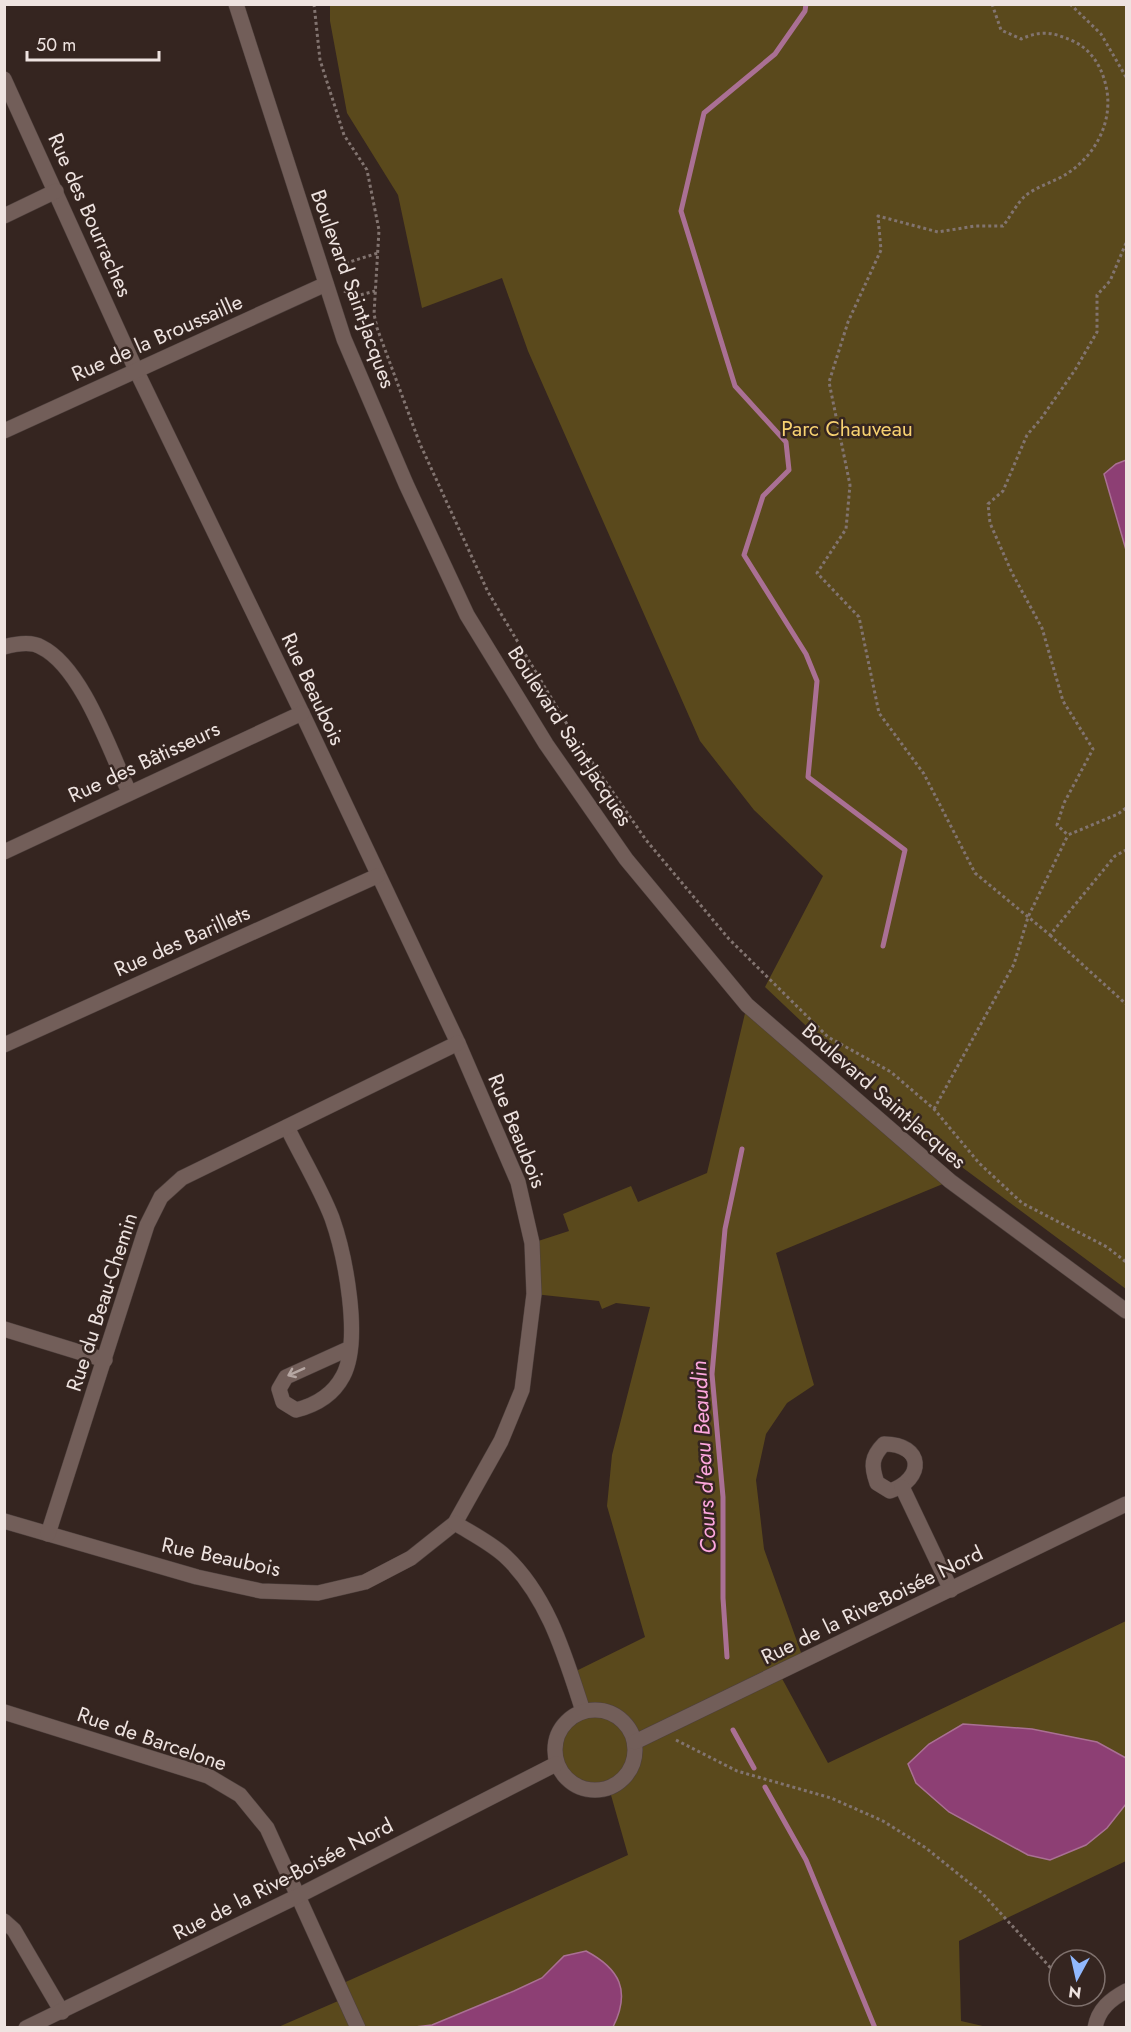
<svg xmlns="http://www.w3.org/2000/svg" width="1131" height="2032" viewBox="0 0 1131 2032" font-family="Jost,sans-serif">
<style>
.green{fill:#5a491c}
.water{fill:#8d3f74;stroke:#aa7094;stroke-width:1.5}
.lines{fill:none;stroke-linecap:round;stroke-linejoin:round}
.stream{stroke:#aa7094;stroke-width:5}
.minor-casing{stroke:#4e403d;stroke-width:16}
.tertiary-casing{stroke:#4e403d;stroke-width:16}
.path{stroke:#827470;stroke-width:3;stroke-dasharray:3 3;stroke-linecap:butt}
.minor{stroke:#725e59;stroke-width:15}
.tertiary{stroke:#725e59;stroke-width:15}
.oneway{stroke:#b6a7a3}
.labels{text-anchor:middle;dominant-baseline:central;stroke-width:5;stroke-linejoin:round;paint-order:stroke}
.street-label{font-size:21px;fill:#eee3e0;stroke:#352520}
.park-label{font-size:21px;fill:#f7d171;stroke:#352520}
.water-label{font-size:22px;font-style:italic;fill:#fda7de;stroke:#352520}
</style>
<rect width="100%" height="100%" fill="#352520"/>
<!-- green -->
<g class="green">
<polygon points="330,5 1126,5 1126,460 1116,464 1104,475 1126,550 1126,1289 955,1162 895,1110 765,987 823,876 754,810 700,741 528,351 502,278 422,308 398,195 347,113 330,21"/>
<path d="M747,1005l203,176 -174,72 38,132 -27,18 -21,31 -10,46 8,69 40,112 -25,12 49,90 298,-142v240l-167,80 2,80 26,6 -711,1 69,-30 -6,-13 289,-130 -19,-67c-8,1 -20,3 -28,1 -26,-10 -35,-44 -18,-66 4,-5 14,-9 20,-13l-13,-36 75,-37 -38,-131 5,-51 38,-148 -34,-4 -14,6 -3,-8 -65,-7 -2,-51 37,-12 -6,-17 68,-28 7,16 69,-29z"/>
</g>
<!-- water -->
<g class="water">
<polygon points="1126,460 1126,550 1104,474 1116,464"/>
<polygon points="963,1724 1032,1729 1097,1742 1126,1758 1126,1804 1107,1828 1086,1845 1050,1860 1028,1855 949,1812 916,1783 908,1764 929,1744"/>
<path d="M586,1951c34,18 45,40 27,76h-198l17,-2 82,-34 28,-13 22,-22z"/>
</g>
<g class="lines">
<!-- stream -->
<g class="stream">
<polyline points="806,4 805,11 775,54 704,113 681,211 735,386 786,442 789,470 763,496 744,555 806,654 817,681 808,777 905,850 883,946"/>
<polyline points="727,1657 723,1598 723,1497 712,1374 725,1229 742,1149"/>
<polyline points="733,1730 754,1768"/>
<polyline points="765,1787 806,1860 875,2028"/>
</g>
<!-- minor casing -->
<g class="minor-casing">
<g id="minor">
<polyline points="4,79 136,370 302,713 458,1043 518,1182 532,1243 534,1294 522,1390 501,1441 455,1523 411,1558 365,1582 318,1593 261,1591 197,1577 4,1521"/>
<polyline points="4,216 56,191"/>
<polyline points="4,431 326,284"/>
<path d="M4,647c11,-3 27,-6 37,0 41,20 69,104 88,145"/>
<polyline points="4,852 302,713"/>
<polyline points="4,1045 377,876"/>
<path d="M287,1127c14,29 33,60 45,91 13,37 30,122 11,158 -10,19 -27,29 -47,34l-13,-8 -4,-13 7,-12 64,-29"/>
<polyline points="4,1329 105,1360"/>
<path d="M884,1444c40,0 41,35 6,47l-13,-8c-6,-17 -6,-26 7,-39z"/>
<polyline points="902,1487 951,1590"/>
<path d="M455,1523c16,10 36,20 50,33 43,40 60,100 78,155"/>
<polyline points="48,1534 147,1225 161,1197 182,1178 458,1043"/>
<circle cx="595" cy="1750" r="40"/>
<polyline points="4,1712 208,1776 240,1795 267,1828 358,2028"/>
<polyline points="635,1742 1126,1504"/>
<polyline points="4,1921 14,1930 62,2012"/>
<polyline points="26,2028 298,1896 556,1764"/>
<path d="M1095,2028c3,-19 16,-29 31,-37"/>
</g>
</g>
<!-- tertiary casing -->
<g class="tertiary-casing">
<polyline id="tertiary" points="236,4 344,339 406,484 467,615 546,744 626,859 747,1005 950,1181 1126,1311"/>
</g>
<!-- path -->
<g class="path">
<polyline points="314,4 320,60 344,135 367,170 379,230 374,314 377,328 420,444 488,592 574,736 646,840 729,939 828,1037 891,1072 934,1109 979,1163 1022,1203 1107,1247 1126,1262"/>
<path d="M992,4l9,26 20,9c21,-9 31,-7 52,2 17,8 27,23 32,41 10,35 -7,71 -37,91 -13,9 -32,13 -44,24 -8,8 -14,20 -21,29h-28l-37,6 -60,-16 3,34 -33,72 -19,60 21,103 -4,44 -29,44 42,44 20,96 45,61 51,99 75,62 65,-79 11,-6"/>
<polyline points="1070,4 1101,34 1126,77"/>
<polyline points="1126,243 1110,281 1097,295 1097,332 1075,370 1040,420 1027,435 1003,491 988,504 990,523 1012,573 1042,628 1063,701 1093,749 1064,803 1057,825 1068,835 1118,814 1126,808"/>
<polyline points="337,271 343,264 378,253"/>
<polyline points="344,291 356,296 375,291"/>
<polyline points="1050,935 1126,1004"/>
<polyline points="934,1109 1014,964 1028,917 1068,835"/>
<polyline points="676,1740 737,1771 831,1798 883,1821 926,1848 983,1894 1059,1977"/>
<polyline points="1079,1996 1087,2003"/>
</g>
<!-- minor -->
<use href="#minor" class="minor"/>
<!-- tertiary -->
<use href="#tertiary" class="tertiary"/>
</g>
<!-- one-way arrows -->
<defs><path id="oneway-shaft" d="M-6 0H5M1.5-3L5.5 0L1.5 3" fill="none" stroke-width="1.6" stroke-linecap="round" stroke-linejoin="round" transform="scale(1.5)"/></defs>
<use class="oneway" href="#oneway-shaft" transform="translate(296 1372) rotate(156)"/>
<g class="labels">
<!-- street labels -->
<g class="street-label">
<text transform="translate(90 215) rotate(66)">Rue des Bourraches</text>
<text transform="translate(353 289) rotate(70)">Boulevard Saint-Jacques</text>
<text transform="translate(157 338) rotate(-24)">Rue de la Broussaille</text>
<text transform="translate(313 689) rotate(65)">Rue Beaubois</text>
<text transform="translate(570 736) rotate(57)">Boulevard Saint-Jacques</text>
<text transform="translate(144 762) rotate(-25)">Rue des Bâtisseurs</text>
<text transform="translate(182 941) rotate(-24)">Rue des Barillets</text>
<text transform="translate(884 1096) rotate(41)">Boulevard Saint-Jacques</text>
<text transform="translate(517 1131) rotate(68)">Rue Beaubois</text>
<text transform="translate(102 1302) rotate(-72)">Rue du Beau-Chemin</text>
<text transform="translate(221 1557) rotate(12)">Rue Beaubois</text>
<text transform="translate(872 1605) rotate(-26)">Rue de la Rive-Boisée Nord</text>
<text transform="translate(152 1739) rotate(19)">Rue de Barcelone</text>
<text transform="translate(283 1879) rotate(-27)">Rue de la Rive-Boisée Nord</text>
</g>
<!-- park labels -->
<g class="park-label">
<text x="847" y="429">Parc Chauveau</text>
</g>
<!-- water labels -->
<g class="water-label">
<text transform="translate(703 1457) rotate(-93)">Cours d'eau Beaudin</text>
</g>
</g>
<!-- border -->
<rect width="1131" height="2032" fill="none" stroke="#eee3e0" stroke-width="12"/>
<!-- north arrow -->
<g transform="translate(1077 1978) rotate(188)"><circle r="28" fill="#352520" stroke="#7f716d" stroke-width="1.5"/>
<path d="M0-4.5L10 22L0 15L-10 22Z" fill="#91b8fd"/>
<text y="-9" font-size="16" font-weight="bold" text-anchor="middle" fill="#eee3e0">N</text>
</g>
<!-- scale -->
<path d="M27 51v9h132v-9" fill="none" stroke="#eee3e0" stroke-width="3"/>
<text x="36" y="51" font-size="18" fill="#eee3e0" stroke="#352520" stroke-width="4.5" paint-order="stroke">50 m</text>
</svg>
